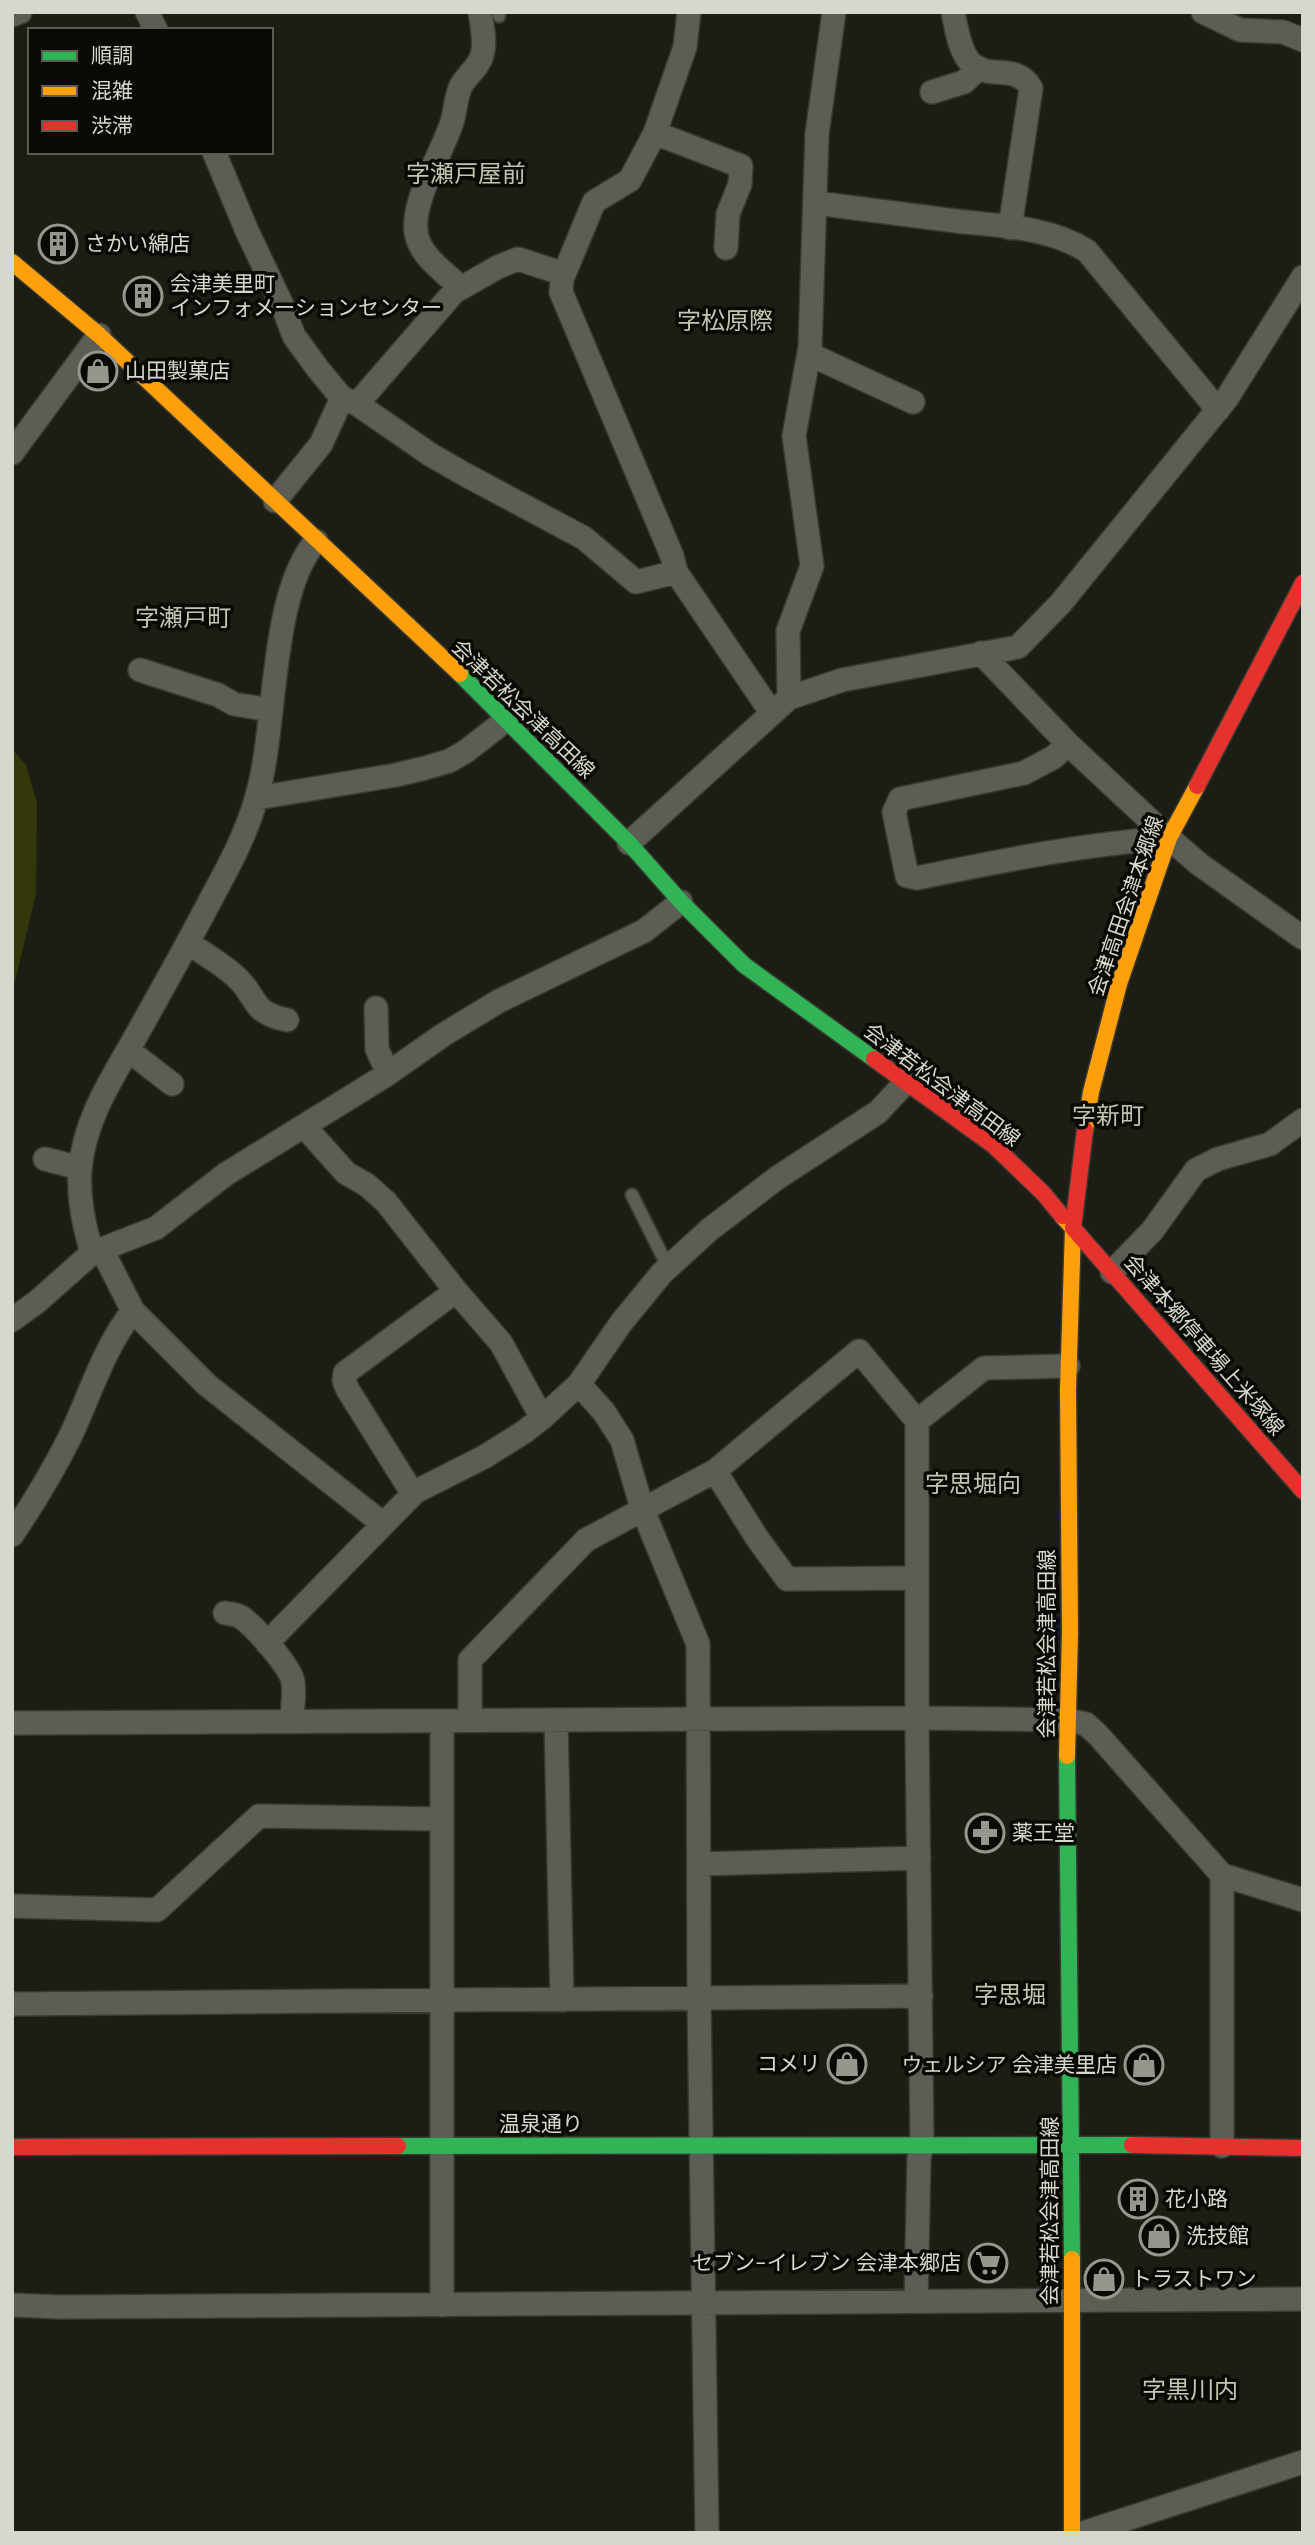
<svg xmlns="http://www.w3.org/2000/svg" width="1315" height="2545" font-family="'DM Sans','Noto Sans JP',sans-serif">
<style>
.green{fill:#34370a}
.lines{fill:none;stroke-linecap:round;stroke-linejoin:round}
.lane-casing{stroke:#383932;stroke-width:16}
.street-casing{stroke:#383932;stroke-width:26}
.fast-casing{stroke:#383932;stroke-width:19}
.slow-casing{stroke:#383932;stroke-width:19}
.jam-casing{stroke:#383932;stroke-width:19}
.lane{stroke:#5c5e56;stroke-width:12}
.street{stroke:#5c5e56;stroke-width:23}
.fast{stroke:#30b455;stroke-width:16}
.slow{stroke:#ff9f0a;stroke-width:16}
.jam{stroke:#e5322d;stroke-width:16}
.labels{text-anchor:middle;stroke-width:7;stroke-linejoin:round;paint-order:stroke}
.poi-label{font-size:21px;fill:#d7d8cd;stroke:#090a04;text-anchor:start}
.street-label{font-size:21px;fill:#d7d8cd;stroke:#090a04}
.quarter-label{font-size:24px;fill:#c2c5af;stroke:#090a04}
</style>
<rect width="100%" height="100%" fill="#1c1d14"/>
<path class="green" d="M 12,749 L 26,765 L 37,803 L 36,894 L 12,994 Z"/>
<g class="lines">
<defs>
<path id="lane" d="M 499,12 L 499,16
M 632,1195 L 668,1267"/>
<path id="street" d="M 147,12 L 156,30
M 953,12 C 956,27 960,54 972,64 C 990,80 1017,63 1031,88 L 1010,228
M 1203,12 L 1240,30 L 1283,32 L 1303,40
M 12,15 L 20,12
M 932,92 L 964,82 L 979,68
M 655,133 L 741,166 L 740,184 L 728,214 L 726,248
M 214,152 L 247,231 L 283,307 L 294,336 L 318,369 L 342,398 L 321,444 L 275,501
M 816,203 C 863,209 910,215 956,221 C 1001,226 1049,227 1087,251 L 1218,410
M 461,288 C 447,274 425,260 418,240 C 406,208 443,152 452,122 C 456,110 455,98 461,86 C 467,75 479,67 482,55 C 486,42 482,26 480,12
M 809,354 L 913,402
M 342,398 L 357,404 L 431,455 L 466,475 L 584,538 L 636,582 L 676,572 L 771,712
M 357,404 L 454,292 L 498,267 L 518,259 L 564,274
M 12,453 L 99,335
M 676,572 L 672,556 L 561,292 L 562,279 L 594,202 L 630,180 L 655,133 L 685,47 L 689,12
M 981,653 L 1068,744 L 1169,838 L 1199,864 L 1303,938
M 140,670 L 218,695 L 234,704 L 271,710
M 789,698 L 788,631 L 812,566 L 794,436 L 810,347 L 817,134 L 834,12
M 1068,744 L 1054,757 L 1024,773 L 900,799 L 894,812 L 907,876 L 917,878 C 1000,861 1084,844 1169,838
M 257,798 L 396,775 L 425,768 L 449,761 L 465,752 L 506,720
M 629,843 L 789,698 L 842,680 L 1018,647 L 1061,603 L 1227,398 L 1303,277
M 188,943 C 203,953 220,963 234,975 C 259,996 248,1012 287,1020
M 376,1008 L 377,1049 L 388,1073
M 128,1050 L 172,1084
M 304,1126 L 346,1173 L 367,1185 L 386,1202 L 456,1291 L 501,1343 L 542,1418 L 579,1384 L 604,1412 L 622,1440 L 642,1508 L 698,1644 L 699,1999 L 707,2533
M 45,1159 L 80,1168
M 102,1250 L 133,1311 L 207,1385 L 382,1523
M 92,1253 C 84,1225 78,1199 80,1170 C 84,1122 109,1083 132,1043 C 159,995 186,947 211,899 C 230,864 248,831 258,792 C 277,724 270,594 316,541
M 1112,1272 L 1152,1231 L 1196,1170 L 1218,1159 L 1270,1144 L 1303,1120
M 12,1320 L 38,1301 L 92,1253 L 156,1228 L 226,1174 L 383,1077 L 443,1035 L 499,1001 L 644,931 L 681,902
M 579,1384 L 621,1323 L 662,1273 L 709,1230 L 777,1178 L 878,1112 L 906,1082
M 917,1421 L 984,1368 L 1068,1366
M 715,1471 L 757,1538 L 787,1579 L 917,1578
M 413,1494 L 348,1390 L 344,1381 L 345,1373 L 456,1291
M 12,1535 C 33,1504 53,1471 70,1437 C 90,1395 104,1347 133,1311
M 225,1613 C 231,1614 236,1614 241,1617 C 254,1626 291,1667 293,1682 C 295,1695 292,1709 292,1722
M 267,1643 L 415,1492 L 484,1457 L 524,1432 L 542,1418
M 470,1720 L 470,1660 L 586,1540 L 715,1471 L 859,1351 L 917,1421 L 917,1727 L 922,2144 L 919,2158 L 916,2301
M 556,1720 L 562,2000
M 12,1723 L 917,1718 L 1067,1720 L 1086,1724 L 1098,1735 L 1222,1875 L 1303,1900
M 699,1864 L 919,1858
M 1222,1875 L 1222,2146
M 12,1906 L 157,1910 L 259,1816 L 441,1819
M 12,2004 L 921,1996
M 12,2305 L 60,2307 L 1303,2299
M 442,2305 L 442,1721
M 1083,2533 L 1303,2462"/>
<path id="fast" d="M 460,674 L 629,843 L 681,902 L 744,965 L 874,1059
M 1067,1756 L 1072,2259
M 398,2146 L 1132,2145"/>
<path id="slow" d="M 12,262 L 99,335 L 460,674
M 1085,1130 L 1091,1092 L 1119,984 L 1169,838 L 1197,786
M 1062,1216 L 1073,1228 L 1068,1390 L 1070,1632 L 1067,1756
M 1072,2259 L 1072,2533"/>
<path id="jam" d="M 1197,786 L 1303,583
M 874,1059 L 993,1145 L 1043,1193 L 1062,1216
M 1085,1130 L 1073,1228 L 1303,1491
M 1132,2145 L 1303,2148
M 12,2147 L 398,2146"/>
</defs>
<use href="#lane" class="lane-casing"/>
<use href="#street" class="street-casing"/>
<use href="#fast" class="fast-casing"/>
<use href="#slow" class="slow-casing"/>
<use href="#jam" class="jam-casing"/>
<use href="#lane" class="lane"/>
<use href="#street" class="street"/>
<use href="#fast" class="fast"/>
<use href="#slow" class="slow"/>
<use href="#jam" class="jam"/>
</g>
<defs>
<symbol id="building-ring" viewBox="-11 -11 22 22"><circle r="9.5" fill="#090a04" stroke="#96978c" stroke-width="1.5"/><path d="M-4-6H4V6H1V3H-1V6H-4ZM-2.5-4.3h1.7v1.8h-1.7ZM.8-4.3h1.7v1.8H.8ZM-2.5-1h1.7V.8h-1.7ZM.8-1h1.7V.8H.8Z" fill="#96978c"/></symbol>
<symbol id="shop-ring" viewBox="-11 -11 22 22"><circle r="9.5" fill="#090a04" stroke="#96978c" stroke-width="1.5"/><path d="M-5-2.5h2.3a2.7 3.5 0 0 1 5.4 0H5L5.5 6h-11ZM-1.5-2.5h3a1.5 2.3 0 0 0-3 0Z" fill="#96978c"/></symbol>
<symbol id="pharmacy-ring" viewBox="-11 -11 22 22"><circle r="9.5" fill="#090a04" stroke="#96978c" stroke-width="1.5"/><path d="M-2-6h4v4h4v4h-4v4h-4v-4h-4v-4h4Z" fill="#96978c"/></symbol>
<symbol id="supermarket-ring" viewBox="-11 -11 22 22"><circle r="9.5" fill="#090a04" stroke="#96978c" stroke-width="1.5"/><path d="M-6-5.5h2.5l.6 2H6L4.5 2H-2.5L-4.4-4H-6ZM-1.5 3.2a1.3 1.3 0 1 0 .1 0ZM3 3.2a1.3 1.3 0 1 0 .1 0Z" fill="#96978c"/></symbol>
</defs>
<g fill-rule="evenodd">
<use href="#building-ring" x="36" y="222" width="44" height="44"/>
<use href="#building-ring" x="121" y="274" width="44" height="44"/>
<use href="#shop-ring" x="76" y="349" width="44" height="44"/>
<use href="#pharmacy-ring" x="963" y="1811" width="44" height="44"/>
<use href="#shop-ring" x="825" y="2042" width="44" height="44"/>
<use href="#shop-ring" x="1122" y="2043" width="44" height="44"/>
<use href="#building-ring" x="1116" y="2177" width="44" height="44"/>
<use href="#shop-ring" x="1137" y="2214" width="44" height="44"/>
<use href="#supermarket-ring" x="966" y="2241" width="44" height="44"/>
<use href="#shop-ring" x="1082" y="2257" width="44" height="44"/>
</g>
<g class="labels">
<g class="poi-label">
<text x="85" y="251">さかい綿店</text>
<text x="170" y="291">会津美里町<tspan x="170" dy="24">インフォメーションセンター</tspan></text>
<text x="125" y="378">山田製菓店</text>
<text x="1012" y="1840">薬王堂</text>
<text x="820" y="2071" text-anchor="end">コメリ</text>
<text x="1117" y="2072" text-anchor="end">ウェルシア 会津美里店</text>
<text x="1165" y="2206">花小路</text>
<text x="1186" y="2243">洗技館</text>
<text x="961" y="2270" text-anchor="end">セブン-イレブン 会津本郷店</text>
<text x="1131" y="2286">トラストワン</text>
</g>
<g class="street-label">
<text transform="translate(523 709) rotate(44)" y="7">会津若松会津高田線</text>
<text transform="translate(1126 906) rotate(-71)" y="7">会津高田会津本郷線</text>
<text transform="translate(942 1085) rotate(37)" y="7">会津若松会津高田線</text>
<text transform="translate(1204 1345) rotate(49)" y="7">会津本郷停車場上米塚線</text>
<text transform="translate(1047 1644) rotate(-90)" y="7">会津若松会津高田線</text>
<text x="541" y="2131">温泉通り</text>
<text transform="translate(1050 2211) rotate(-90)" y="7">会津若松会津高田線</text>
</g>
<g class="quarter-label">
<text x="466" y="182">字瀬戸屋前</text>
<text x="725" y="329">字松原際</text>
<text x="183" y="626">字瀬戸町</text>
<text x="1108" y="1124">字新町</text>
<text x="973" y="1492">字思堀向</text>
<text x="1010" y="2003">字思堀</text>
<text x="1190" y="2398">字黒川内</text>
</g>
</g>
<rect width="1315" height="2545" fill="none" stroke="#d7d8cd" stroke-width="28"/>
<rect x="28" y="28" width="245" height="126" fill="#090a04" stroke="#5b5c54" stroke-width="2"/>
<rect x="42" y="51" width="35" height="10" fill="#30b455" stroke="#5b5c54" stroke-width="2"/>
<text x="91" y="63" font-size="21" fill="#d7d8cd">順調</text>
<rect x="42" y="86" width="35" height="10" fill="#ff9f0a" stroke="#5b5c54" stroke-width="2"/>
<text x="91" y="98" font-size="21" fill="#d7d8cd">混雑</text>
<rect x="42" y="121" width="35" height="10" fill="#e5322d" stroke="#5b5c54" stroke-width="2"/>
<text x="91" y="133" font-size="21" fill="#d7d8cd">渋滞</text>
</svg>
